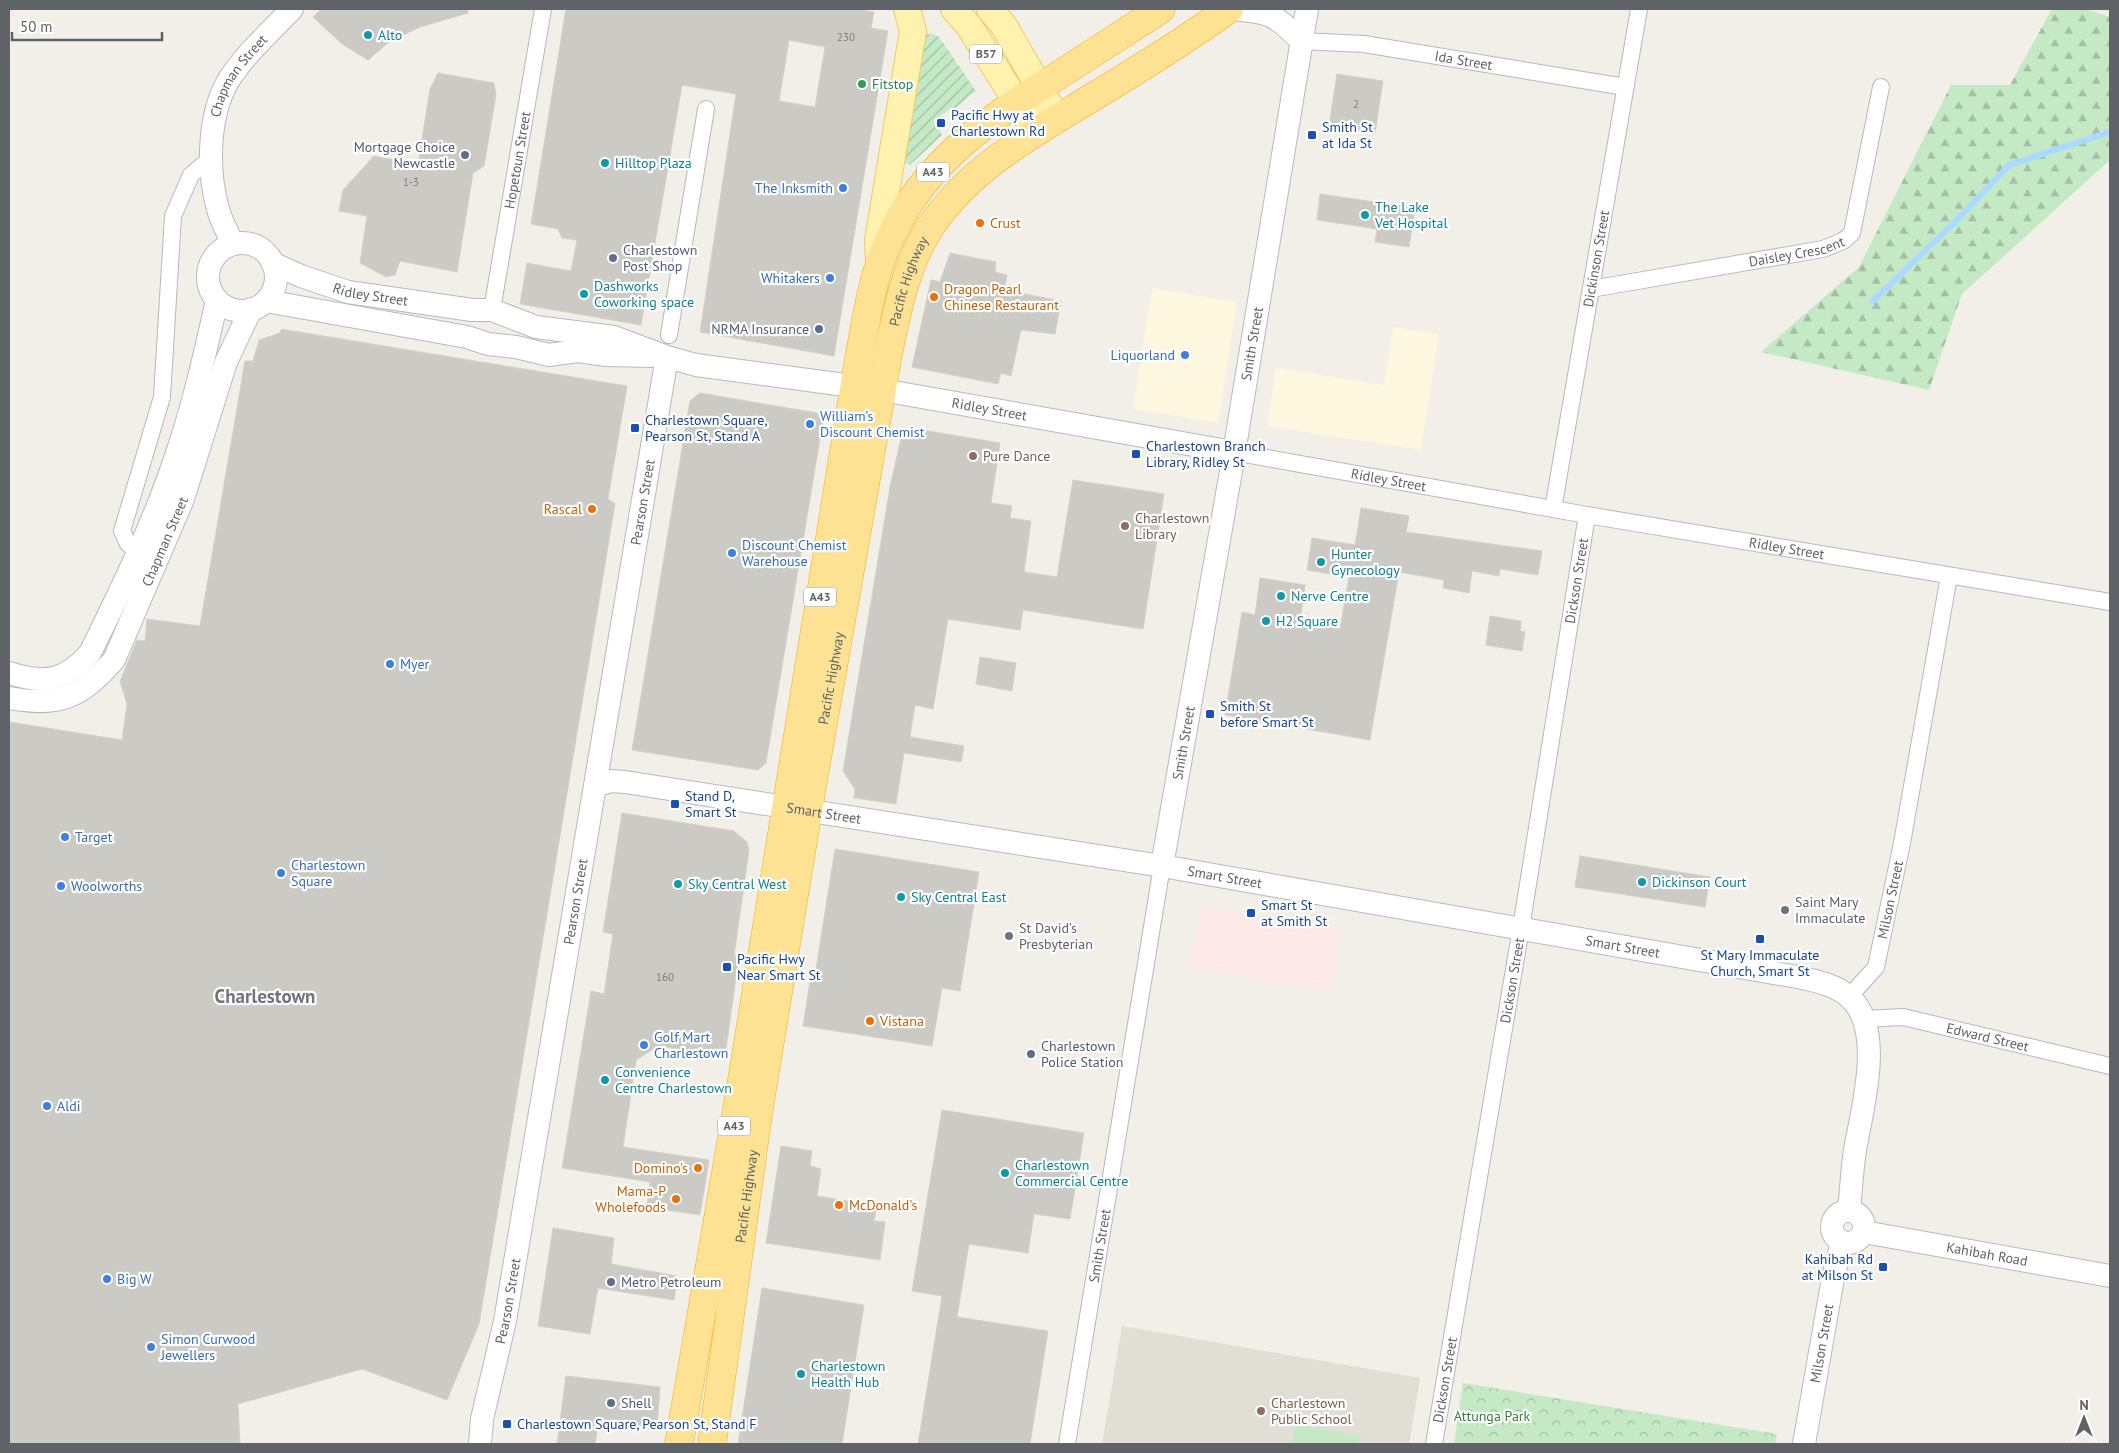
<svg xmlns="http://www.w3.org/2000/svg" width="2119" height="1453" font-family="'PT Sans',sans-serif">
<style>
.commercial{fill:#fef7e0}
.education{fill:#e1ded6}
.medical{fill:#fce8e6}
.grass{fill:#c5e8c5}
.forest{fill:url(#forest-firs)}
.park{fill:url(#park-crowns)}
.garden{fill:url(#garden-furrows)}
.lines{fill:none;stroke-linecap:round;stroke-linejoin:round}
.stream{stroke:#aadaff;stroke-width:6}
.building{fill:#cccac5;stroke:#d6d1c6;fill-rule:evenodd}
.street-casing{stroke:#b5b8bc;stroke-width:18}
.secondary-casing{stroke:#b6babf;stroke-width:24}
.primary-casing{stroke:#f2c960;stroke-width:28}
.highway-casing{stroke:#f9ab00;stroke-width:29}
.street{stroke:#fff;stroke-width:16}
.secondary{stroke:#fff;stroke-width:22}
.primary{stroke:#fff2af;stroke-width:26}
.highway{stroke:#fde293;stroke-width:28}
.culture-dot{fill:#0f9aa8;stroke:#fff;stroke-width:2}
.leisure-dot{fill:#2e9e5b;stroke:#fff;stroke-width:2}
.transit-dot{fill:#1a4fb4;stroke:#fff;stroke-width:2}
.service-dot{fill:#5c6f8a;stroke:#fff;stroke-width:2}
.shop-dot{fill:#3f7fe0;stroke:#fff;stroke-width:2}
.food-dot{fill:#e8710a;stroke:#fff;stroke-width:2}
.education-dot{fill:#8d6e63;stroke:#fff;stroke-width:2}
.worship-dot{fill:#6b7280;stroke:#fff;stroke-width:2}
.labels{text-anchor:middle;stroke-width:4.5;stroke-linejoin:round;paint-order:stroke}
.number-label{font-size:11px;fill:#7a7d7f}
.shield{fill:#fff;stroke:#8f9295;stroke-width:1}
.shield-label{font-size:12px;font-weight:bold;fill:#5f6368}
.culture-label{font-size:14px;fill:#0d838f;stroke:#fff;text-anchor:start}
.street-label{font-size:14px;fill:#5f6368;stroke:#fff}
.leisure-label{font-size:14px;fill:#27864d;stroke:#fff;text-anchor:start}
.transit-label{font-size:14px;fill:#164399;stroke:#fff;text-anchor:start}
.service-label{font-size:14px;fill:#4e5e75;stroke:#fff;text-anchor:start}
.shop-label{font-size:14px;fill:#366cbe;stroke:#fff;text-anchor:start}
.food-label{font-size:14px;fill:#c56008;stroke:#fff;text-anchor:start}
.education-label{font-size:14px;fill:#785e54;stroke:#fff;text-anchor:start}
.worship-label{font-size:14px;fill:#5b616d;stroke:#fff;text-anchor:start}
.park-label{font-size:14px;fill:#348238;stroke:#fff}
.district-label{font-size:19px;font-weight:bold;fill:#70757a;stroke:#fff}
</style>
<defs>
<pattern id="forest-firs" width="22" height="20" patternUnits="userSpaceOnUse" patternTransform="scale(1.25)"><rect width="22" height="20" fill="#c5e8c5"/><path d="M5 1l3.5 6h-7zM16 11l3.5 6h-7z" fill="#a3c0a4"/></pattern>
<pattern id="park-crowns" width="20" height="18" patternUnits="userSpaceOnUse" patternTransform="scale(1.25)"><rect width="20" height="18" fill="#c5e8c5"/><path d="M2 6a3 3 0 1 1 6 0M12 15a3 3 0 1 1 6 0" fill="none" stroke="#a3c0a4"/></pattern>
<pattern id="garden-furrows" width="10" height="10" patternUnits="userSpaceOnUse" patternTransform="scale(1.25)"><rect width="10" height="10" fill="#c5e8c5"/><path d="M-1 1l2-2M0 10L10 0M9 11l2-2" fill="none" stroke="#a3c0a4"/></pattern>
</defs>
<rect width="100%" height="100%" fill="#f1efe8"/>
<path class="commercial" d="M 1152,288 L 1237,302 L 1218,423 L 1133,409 Z
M 1393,327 L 1439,334 L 1421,450 L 1267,426 L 1276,368 L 1384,385 Z"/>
<path class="education" d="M 1122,1326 L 1420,1378 L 1409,1444 L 1102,1444 Z"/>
<path class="medical" d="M 1200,907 L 1340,930 L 1330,991 L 1190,968 Z"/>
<path class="grass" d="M 1295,1425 L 1359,1436 L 1358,1444 L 1292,1444 Z"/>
<path class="forest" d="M 2052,9 L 2086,9 L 2110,17 L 2110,160 L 1962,294 L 1929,390 L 1761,352 L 1859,267 L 1951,85 L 2010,85 Z"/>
<path class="park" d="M 1463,1383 L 1777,1434 L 1775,1444 L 1454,1444 Z"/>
<path class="garden" d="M 922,34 L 933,34 L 939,37 L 976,91 L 953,110 L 951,108 L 933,121 L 942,135 L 910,165 L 899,161 Z"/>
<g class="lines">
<path class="stream" d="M 1872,302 L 1958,219 L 2009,165 L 2110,132"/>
</g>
<path class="building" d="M 321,9 L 467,9 L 468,13 L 420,27 L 389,42 L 368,60 L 342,44 L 313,17 Z
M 566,9 L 855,9 L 874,12 L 871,28 L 888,31 L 834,356 L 700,332 L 736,94 L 682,85 L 641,325 L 520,304 L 527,263 L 571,271 L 577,240 L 562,238 L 558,229 L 531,224 ZM 789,40 L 825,47 L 815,107 L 779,101 Z
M 438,73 L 494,83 L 496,95 L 484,166 L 473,173 L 457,272 L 400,261 L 395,275 L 386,277 L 360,263 L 367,216 L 339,211 L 343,190 L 374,156 L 418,164 L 430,89 Z
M 1337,74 L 1383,81 L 1375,133 L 1329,126 Z
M 1320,194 L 1415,208 L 1409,247 L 1375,242 L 1377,229 L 1317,220 Z
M 950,253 L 996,262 L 995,272 L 1007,275 L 1004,290 L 1061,301 L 1055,334 L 1021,330 L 1011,376 L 1001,373 L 998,384 L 912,367 L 931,280 L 940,282 Z
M 281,329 L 627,386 L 608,499 L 615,504 L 479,1324 L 447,1400 L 362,1369 L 238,1404 L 240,1444 L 9,1444 L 9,722 L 122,740 L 127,704 L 120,681 L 137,640 L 145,641 L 147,619 L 200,626 L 245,361 L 253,361 L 259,340 L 280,333 Z
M 700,393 L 817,413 L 823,421 L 766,763 L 758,770 L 632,750 L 690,401 Z
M 911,428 L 1000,443 L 991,503 L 1012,506 L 1010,518 L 1031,521 L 1024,572 L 1057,577 L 1073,480 L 1164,494 L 1143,629 L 1023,610 L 1020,630 L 948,619 L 933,709 L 915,705 L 910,737 L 964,746 L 961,762 L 904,753 L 896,804 L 854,798 L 855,789 L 843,771 L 890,487 L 902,434 Z
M 1361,508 L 1409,516 L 1406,532 L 1542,551 L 1538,575 L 1500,569 L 1499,576 L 1472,571 L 1469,593 L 1443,588 L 1444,580 L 1399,572 L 1370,740 L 1225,715 L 1242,612 L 1255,615 L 1260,578 L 1305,585 L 1300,622 L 1340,629 L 1349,577 L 1307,570 L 1312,538 L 1355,545 Z
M 1490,616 L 1521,621 L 1520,631 L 1525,632 L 1522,651 L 1486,645 Z
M 980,657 L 1016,663 L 1012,691 L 976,684 Z
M 622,813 L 734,831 L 747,842 L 749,850 L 734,956 L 739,956 L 725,1056 L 658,1046 L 636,1060 L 623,1147 L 709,1160 L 700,1215 L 647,1207 L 650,1182 L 562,1168 L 591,991 L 604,994 L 613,934 L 603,932 Z
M 835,849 L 979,872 L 960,991 L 942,988 L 932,1046 L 803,1026 L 812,968 L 816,969 Z
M 1580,856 L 1710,877 L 1705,907 L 1575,887 Z
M 942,1110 L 1084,1133 L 1070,1219 L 1034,1214 L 1028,1253 L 969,1244 L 957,1317 L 1048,1331 L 1030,1444 L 918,1444 L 942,1296 L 912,1291 Z
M 781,1146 L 812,1151 L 810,1166 L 821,1169 L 817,1196 L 877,1206 L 874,1221 L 885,1222 L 880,1260 L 766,1243 Z
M 553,1228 L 614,1238 L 611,1264 L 677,1276 L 674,1300 L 598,1288 L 590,1334 L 538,1326 Z
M 762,1288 L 864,1305 L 842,1444 L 738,1444 Z
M 566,1376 L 660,1387 L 657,1427 L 599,1419 L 595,1444 L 557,1444 Z"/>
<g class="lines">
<defs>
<g id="street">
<path id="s1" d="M 1301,41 L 1364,44 L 1625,87"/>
<path id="s2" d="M 1591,289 L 1823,249 L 1843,241 L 1852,233 L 1881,87"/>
<path id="s3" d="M 492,310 L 543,9"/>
<path d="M 669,335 L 706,109"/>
<path id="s4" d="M 1233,452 L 1587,515 L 2110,602"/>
<path id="s5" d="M 1553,509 L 1639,9"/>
<path d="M 140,550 L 128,544 L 122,531 L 162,397 L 173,216 L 191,175 L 212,157"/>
<path id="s6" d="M 1849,997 L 1876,967 L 1902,843 L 1949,576"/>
<path id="s7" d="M 1864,1019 L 1903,1017 L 2110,1066"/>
<path id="s8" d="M 1067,1444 L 1162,866"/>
<path id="s9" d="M 1434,1444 L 1521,928 L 1587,515"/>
</g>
<g id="secondary">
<path d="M 1230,9 C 1269,12 1274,13 1301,41"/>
<circle cx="242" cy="277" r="34"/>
<path id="s10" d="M 233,244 C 228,233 221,221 218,209 C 207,170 208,116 228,81 C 245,54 270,32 292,9"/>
<path id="s11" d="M 272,263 L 301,276 L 348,292 L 472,310 L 492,310 L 536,327 L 614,337 L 667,357 L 696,365 L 882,390 L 1233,452"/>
<path d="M 266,301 L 467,337 L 488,344 L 516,347 L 549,355 L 578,351 L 607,355 L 651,356"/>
<path d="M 9,673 C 44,684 65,682 90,653 C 123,586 156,519 179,447 C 195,399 206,349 217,300"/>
<path id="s12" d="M 9,698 C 60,707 80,698 114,660 L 183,499 L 226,362 L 251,309"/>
<path id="s13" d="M 595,786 L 611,781 L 625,782 L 1162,866 L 1803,978 C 1819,982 1835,985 1848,996 C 1886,1027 1862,1109 1855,1150 C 1852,1170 1851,1191 1849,1211"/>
<path id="s14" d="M 1162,866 L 1230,477 L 1307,9"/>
<circle cx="1848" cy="1227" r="16"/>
<path id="s15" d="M 1864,1232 L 2110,1276"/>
<path id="s16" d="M 480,1444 L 482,1419 L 505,1321 L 667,357"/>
<path id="s17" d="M 1804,1444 L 1833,1278 L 1842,1242"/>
</g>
<path id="primary" d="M 954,9 L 969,26 L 1035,131
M 990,9 L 1004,26 L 1057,118
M 879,260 L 878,240 L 913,31 L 907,9"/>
<g id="highway">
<path d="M 679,1444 L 742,1080 L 859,359 C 865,328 869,296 879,266 C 909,173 980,124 1059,75 C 1093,53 1127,31 1161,9"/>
<path id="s18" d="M 712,1444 L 758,1114 L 812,786 L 888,354 C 897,310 906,264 931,226 C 969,170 1027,137 1083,103 C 1133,73 1182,43 1229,9"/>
</g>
</defs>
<use href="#street" class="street-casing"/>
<use href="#secondary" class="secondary-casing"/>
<use href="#primary" class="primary-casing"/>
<use href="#highway" class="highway-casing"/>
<use href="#street" class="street"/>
<use href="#secondary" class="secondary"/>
<use href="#primary" class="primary"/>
<use href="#highway" class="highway"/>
</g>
<g class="culture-dot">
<circle cx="368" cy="35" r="5"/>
<circle cx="605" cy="163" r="5"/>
<circle cx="1365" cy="215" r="5"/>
<circle cx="584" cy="294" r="5"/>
<circle cx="1321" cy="562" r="5"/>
<circle cx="1281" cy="596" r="5"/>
<circle cx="1266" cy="621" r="5"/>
<circle cx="1642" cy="882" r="5"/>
<circle cx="678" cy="884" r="5"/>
<circle cx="901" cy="897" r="5"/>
<circle cx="605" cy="1080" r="5"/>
<circle cx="1005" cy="1173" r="5"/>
<circle cx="801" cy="1374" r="5"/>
</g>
<circle class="leisure-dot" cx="862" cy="84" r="5"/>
<g class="transit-dot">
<rect x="936" y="118" width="10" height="10" rx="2.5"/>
<rect x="1307" y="130" width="10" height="10" rx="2.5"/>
<rect x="630" y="423" width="10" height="10" rx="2.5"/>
<rect x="1131" y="449" width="10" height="10" rx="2.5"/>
<rect x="1205" y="709" width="10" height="10" rx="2.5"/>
<rect x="670" y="799" width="10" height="10" rx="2.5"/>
<rect x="1246" y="908" width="10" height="10" rx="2.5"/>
<rect x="1755" y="934" width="10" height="10" rx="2.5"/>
<rect x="722" y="962" width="10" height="10" rx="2.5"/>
<rect x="1878" y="1262" width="10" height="10" rx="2.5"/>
<rect x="502" y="1419" width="10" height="10" rx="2.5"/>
</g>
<g class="service-dot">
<circle cx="465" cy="155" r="5"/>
<circle cx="613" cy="258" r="5"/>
<circle cx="819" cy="329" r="5"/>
<circle cx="1031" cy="1054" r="5"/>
<circle cx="611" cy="1282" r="5"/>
<circle cx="611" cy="1403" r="5"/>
</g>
<g class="shop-dot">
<circle cx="843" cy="188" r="5"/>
<circle cx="830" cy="278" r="5"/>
<circle cx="1185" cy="355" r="5"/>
<circle cx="810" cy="424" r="5"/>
<circle cx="732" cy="553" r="5"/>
<circle cx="390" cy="664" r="5"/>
<circle cx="65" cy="837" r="5"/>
<circle cx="281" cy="873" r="5"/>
<circle cx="61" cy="886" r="5"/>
<circle cx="644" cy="1045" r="5"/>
<circle cx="47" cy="1106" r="5"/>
<circle cx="107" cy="1279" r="5"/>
<circle cx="151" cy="1347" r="5"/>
</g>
<g class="food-dot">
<circle cx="980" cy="223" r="5"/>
<circle cx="934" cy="297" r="5"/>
<circle cx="592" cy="509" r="5"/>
<circle cx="870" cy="1021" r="5"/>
<circle cx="698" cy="1168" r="5"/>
<circle cx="676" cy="1199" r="5"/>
<circle cx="839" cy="1205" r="5"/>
</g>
<g class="education-dot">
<circle cx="973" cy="456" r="5"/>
<circle cx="1125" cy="526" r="5"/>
<circle cx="1261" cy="1411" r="5"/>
</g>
<g class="worship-dot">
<circle cx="1785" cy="910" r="5"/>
<circle cx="1009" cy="936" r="5"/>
</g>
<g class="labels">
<g class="number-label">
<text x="846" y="41">230</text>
<text x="1356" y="108">2</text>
<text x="411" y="186">1-3</text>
<text x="665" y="981">160</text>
</g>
<g class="shield">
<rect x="970" y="44.5" width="32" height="19" rx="4"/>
<rect x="917" y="162.5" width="32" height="19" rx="4"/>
<rect x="804" y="587.5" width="32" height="19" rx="4"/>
<rect x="718" y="1116.5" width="32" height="19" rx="4"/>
</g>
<g class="shield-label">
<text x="986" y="58">B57</text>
<text x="933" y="176">A43</text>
<text x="820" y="601">A43</text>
<text x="734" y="1130">A43</text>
</g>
<g class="culture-label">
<text x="378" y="40">Alto</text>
<text x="615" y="168">Hilltop Plaza</text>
<text x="1375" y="212">The Lake<tspan x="1375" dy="16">Vet Hospital</tspan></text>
<text x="594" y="291">Dashworks<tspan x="594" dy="16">Coworking space</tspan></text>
<text x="1331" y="559">Hunter<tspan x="1331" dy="16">Gynecology</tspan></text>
<text x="1291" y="601">Nerve Centre</text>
<text x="1276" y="626">H2 Square</text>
<text x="1652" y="887">Dickinson Court</text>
<text x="688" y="889">Sky Central West</text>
<text x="911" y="902">Sky Central East</text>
<text x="615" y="1077">Convenience<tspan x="615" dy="16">Centre Charlestown</tspan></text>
<text x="1015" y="1170">Charlestown<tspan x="1015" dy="16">Commercial Centre</tspan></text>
<text x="811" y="1371">Charlestown<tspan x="811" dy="16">Health Hub</tspan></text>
</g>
<g class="street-label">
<text dy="5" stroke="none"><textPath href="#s1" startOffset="164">Ida Street</textPath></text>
<text dy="5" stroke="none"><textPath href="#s10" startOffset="179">Chapman Street</textPath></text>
<text dy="5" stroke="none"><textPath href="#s3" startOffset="152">Hopetoun Street</textPath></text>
<text dy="5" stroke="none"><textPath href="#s2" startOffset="209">Daisley Crescent</textPath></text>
<text dy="5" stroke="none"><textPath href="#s5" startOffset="254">Dickinson Street</textPath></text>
<text dy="5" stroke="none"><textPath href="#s18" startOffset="1180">Pacific Highway</textPath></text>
<text dy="5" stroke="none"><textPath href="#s11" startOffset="104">Ridley Street</textPath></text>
<text dy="5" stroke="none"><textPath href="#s14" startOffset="530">Smith Street</textPath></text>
<text dy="5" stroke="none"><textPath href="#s11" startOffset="736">Ridley Street</textPath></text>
<text dy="5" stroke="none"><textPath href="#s4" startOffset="158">Ridley Street</textPath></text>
<text dy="5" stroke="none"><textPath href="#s16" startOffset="956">Pearson Street</textPath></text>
<text dy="5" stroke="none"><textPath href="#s12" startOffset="248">Chapman Street</textPath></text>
<text dy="5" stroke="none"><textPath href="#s4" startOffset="562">Ridley Street</textPath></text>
<text dy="5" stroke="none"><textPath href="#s9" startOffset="875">Dickson Street</textPath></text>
<text dy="5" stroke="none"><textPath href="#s18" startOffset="775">Pacific Highway</textPath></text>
<text dy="5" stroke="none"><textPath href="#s14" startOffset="125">Smith Street</textPath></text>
<text dy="5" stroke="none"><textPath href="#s13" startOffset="232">Smart Street</textPath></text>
<text dy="5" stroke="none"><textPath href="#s13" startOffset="638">Smart Street</textPath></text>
<text dy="5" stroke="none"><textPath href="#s6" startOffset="109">Milson Street</textPath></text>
<text dy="5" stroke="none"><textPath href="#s16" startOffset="551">Pearson Street</textPath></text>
<text dy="5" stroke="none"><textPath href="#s13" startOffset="1042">Smart Street</textPath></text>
<text dy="5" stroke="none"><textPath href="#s9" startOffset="470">Dickson Street</textPath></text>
<text dy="5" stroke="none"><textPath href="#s7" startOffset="126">Edward Street</textPath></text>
<text dy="5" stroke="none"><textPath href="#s18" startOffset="250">Pacific Highway</textPath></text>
<text dy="5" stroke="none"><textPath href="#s8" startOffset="201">Smith Street</textPath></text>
<text dy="5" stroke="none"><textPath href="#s15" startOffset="125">Kahibah Road</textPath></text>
<text dy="5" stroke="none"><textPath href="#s16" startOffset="146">Pearson Street</textPath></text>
<text dy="5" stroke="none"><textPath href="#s17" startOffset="102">Milson Street</textPath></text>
<text dy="5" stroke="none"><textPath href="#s9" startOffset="65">Dickson Street</textPath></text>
</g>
<g class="leisure-label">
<text x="872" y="89">Fitstop</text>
</g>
<g class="transit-label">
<text x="951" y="120">Pacific Hwy at<tspan x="951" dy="16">Charlestown Rd</tspan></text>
<text x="1322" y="132">Smith St<tspan x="1322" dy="16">at Ida St</tspan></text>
<text x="645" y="425">Charlestown Square,<tspan x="645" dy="16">Pearson St, Stand A</tspan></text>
<text x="1146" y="451">Charlestown Branch<tspan x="1146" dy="16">Library, Ridley St</tspan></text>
<text x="1220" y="711">Smith St<tspan x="1220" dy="16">before Smart St</tspan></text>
<text x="685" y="801">Stand D,<tspan x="685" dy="16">Smart St</tspan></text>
<text x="1261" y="910">Smart St<tspan x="1261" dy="16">at Smith St</tspan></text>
<text x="1760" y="960" text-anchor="middle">St Mary Immaculate<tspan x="1760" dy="16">Church, Smart St</tspan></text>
<text x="737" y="964">Pacific Hwy<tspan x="737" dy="16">Near Smart St</tspan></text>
<text x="1873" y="1264" text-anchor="end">Kahibah Rd<tspan x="1873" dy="16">at Milson St</tspan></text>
<text x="517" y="1429">Charlestown Square, Pearson St, Stand F</text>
</g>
<g class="service-label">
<text x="455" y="152" text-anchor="end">Mortgage Choice<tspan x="455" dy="16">Newcastle</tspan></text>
<text x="623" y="255">Charlestown<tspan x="623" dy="16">Post Shop</tspan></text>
<text x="809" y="334" text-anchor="end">NRMA Insurance</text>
<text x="1041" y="1051">Charlestown<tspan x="1041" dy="16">Police Station</tspan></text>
<text x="621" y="1287">Metro Petroleum</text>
<text x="621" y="1408">Shell</text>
</g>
<g class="shop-label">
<text x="833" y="193" text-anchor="end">The Inksmith</text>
<text x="820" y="283" text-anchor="end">Whitakers</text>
<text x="1175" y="360" text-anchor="end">Liquorland</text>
<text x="820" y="421">William’s<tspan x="820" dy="16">Discount Chemist</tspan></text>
<text x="742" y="550">Discount Chemist<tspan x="742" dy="16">Warehouse</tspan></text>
<text x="400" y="669">Myer</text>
<text x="75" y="842">Target</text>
<text x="291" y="870">Charlestown<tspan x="291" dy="16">Square</tspan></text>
<text x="71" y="891">Woolworths</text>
<text x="654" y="1042">Golf Mart<tspan x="654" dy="16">Charlestown</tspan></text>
<text x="57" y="1111">Aldi</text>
<text x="117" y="1284">Big W</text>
<text x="161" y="1344">Simon Curwood<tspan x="161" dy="16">Jewellers</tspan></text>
</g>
<g class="food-label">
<text x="990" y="228">Crust</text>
<text x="944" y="294">Dragon Pearl<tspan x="944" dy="16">Chinese Restaurant</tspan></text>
<text x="582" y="514" text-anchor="end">Rascal</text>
<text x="880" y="1026">Vistana</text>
<text x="688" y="1173" text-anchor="end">Domino's</text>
<text x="666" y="1196" text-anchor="end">Mama-P<tspan x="666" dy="16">Wholefoods</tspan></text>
<text x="849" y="1210">McDonald's</text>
</g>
<g class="education-label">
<text x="983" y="461">Pure Dance</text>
<text x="1135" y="523">Charlestown<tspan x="1135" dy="16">Library</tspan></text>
<text x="1271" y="1408">Charlestown<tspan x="1271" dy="16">Public School</tspan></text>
</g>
<g class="worship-label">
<text x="1795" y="907">Saint Mary<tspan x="1795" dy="16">Immaculate</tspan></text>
<text x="1019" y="933">St David’s<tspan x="1019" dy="16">Presbyterian</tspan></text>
</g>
<g class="park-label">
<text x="1492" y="1421">Attunga Park</text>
</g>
<g class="district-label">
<text x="265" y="1003">Charlestown</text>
</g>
</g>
<rect width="2119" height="1453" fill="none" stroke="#5f6368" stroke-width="20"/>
<g transform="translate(2084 1418)" stroke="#ffffff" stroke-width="4" paint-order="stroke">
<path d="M0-4L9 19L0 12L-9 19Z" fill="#5f6368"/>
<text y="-8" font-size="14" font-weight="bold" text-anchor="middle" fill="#5f6368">N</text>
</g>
<path d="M12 32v8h150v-8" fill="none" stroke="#5f6368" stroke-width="2.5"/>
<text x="20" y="32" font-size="15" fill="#5f6368" stroke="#ffffff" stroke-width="4" paint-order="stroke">50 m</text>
</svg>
